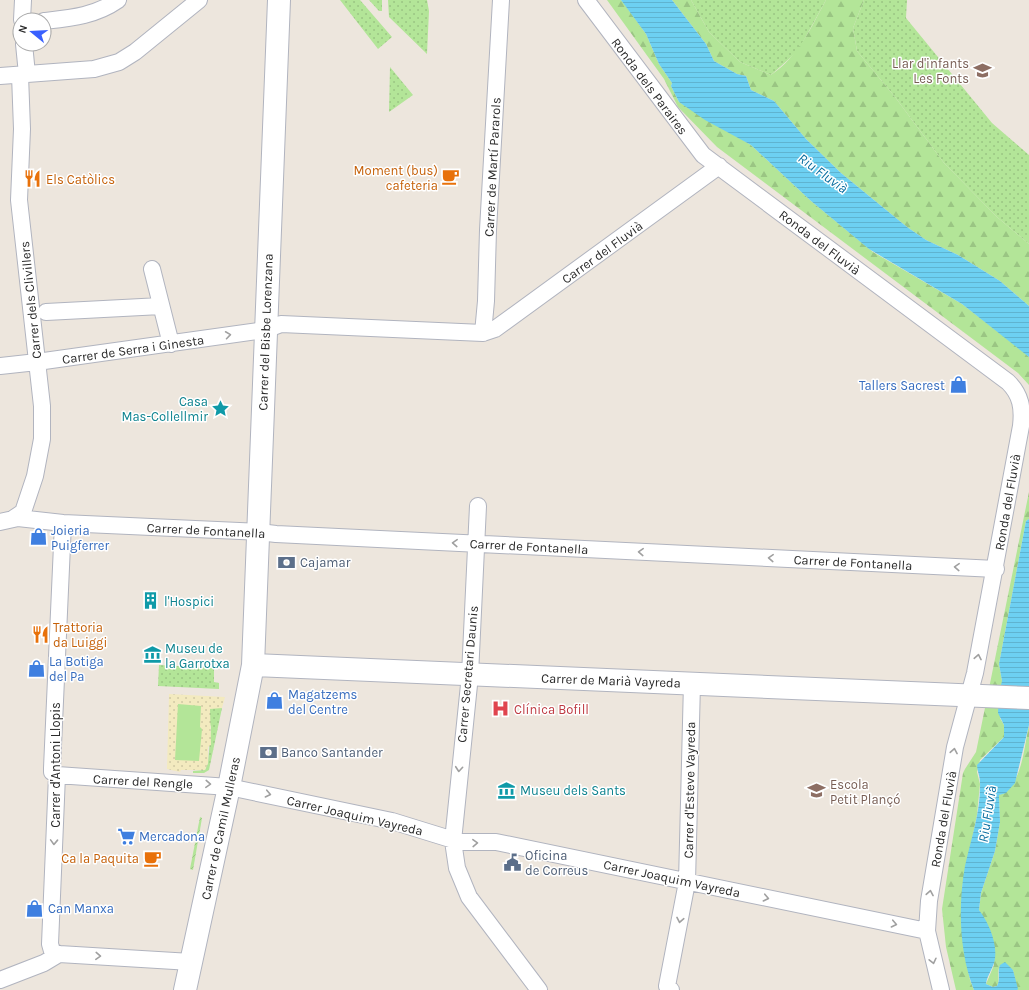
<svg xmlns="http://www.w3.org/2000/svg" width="1029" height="990" font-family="Karla,sans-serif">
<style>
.grass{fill:url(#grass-dots)}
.forest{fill:url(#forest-firs)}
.sand{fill:url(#sand-dots)}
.park{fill:#b3e598}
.garden{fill:url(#garden-furrows)}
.water{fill:url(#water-rules)}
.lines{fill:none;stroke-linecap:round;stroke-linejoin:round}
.street-casing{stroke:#b1b4bf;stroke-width:18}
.secondary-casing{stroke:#b1b4bf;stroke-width:24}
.street{stroke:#fff;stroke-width:16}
.secondary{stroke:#fff;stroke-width:22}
.oneway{stroke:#a0a0a0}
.labels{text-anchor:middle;stroke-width:3;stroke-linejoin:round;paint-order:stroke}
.education-label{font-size:13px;fill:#785e54;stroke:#fff;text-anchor:end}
.street-label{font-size:13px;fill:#2b2b2b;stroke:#fff}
.food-label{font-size:13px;fill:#c56008;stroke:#fff;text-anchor:end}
.shop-label{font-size:13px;fill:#366cbe;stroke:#fff;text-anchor:start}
.culture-label{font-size:13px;fill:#0d838f;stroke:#fff;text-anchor:start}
.service-label{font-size:13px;fill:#4e5e75;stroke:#fff;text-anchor:start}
.health-label{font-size:13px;fill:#be3a42;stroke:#fff;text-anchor:start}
.water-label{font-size:14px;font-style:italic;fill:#0a6ea0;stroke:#fff}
</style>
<defs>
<pattern id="grass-dots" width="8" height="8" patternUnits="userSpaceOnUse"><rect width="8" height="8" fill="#b3e598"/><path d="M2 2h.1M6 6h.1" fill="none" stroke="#9ac583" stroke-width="1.8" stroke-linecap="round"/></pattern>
<pattern id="forest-firs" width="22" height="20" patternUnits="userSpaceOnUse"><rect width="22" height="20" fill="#b3e598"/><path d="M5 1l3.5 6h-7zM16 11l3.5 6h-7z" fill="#9ac583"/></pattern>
<pattern id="sand-dots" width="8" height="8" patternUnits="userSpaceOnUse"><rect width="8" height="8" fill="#f3eabf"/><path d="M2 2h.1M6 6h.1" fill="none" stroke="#d0c9a4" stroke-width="1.8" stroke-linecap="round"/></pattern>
<pattern id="garden-furrows" width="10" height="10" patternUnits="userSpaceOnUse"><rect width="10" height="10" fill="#b3e598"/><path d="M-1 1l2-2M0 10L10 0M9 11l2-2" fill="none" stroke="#9ac583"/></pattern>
<pattern id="water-rules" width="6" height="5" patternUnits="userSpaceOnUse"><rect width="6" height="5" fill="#6dd0f2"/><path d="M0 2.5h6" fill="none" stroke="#5fb3d0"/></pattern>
</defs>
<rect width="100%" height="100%" fill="#ede6dd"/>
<path class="grass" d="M 340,0 L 360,0 L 392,37 L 378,49 Z
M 369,0 L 382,0 L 382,11 L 379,11 Z
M 388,0 L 427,0 L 429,11 L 427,54 L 389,17 Z
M 691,0 L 826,0 L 798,51 L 771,75 L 740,62 L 709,32 Z
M 864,0 L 907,0 L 906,18 L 992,123 L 1029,155 L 1029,244 L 997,217 L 944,163 L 895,97 L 857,51 L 853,28 Z
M 390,67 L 413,95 L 389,112 Z
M 159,665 L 214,668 L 214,682 L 219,683 L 219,689 L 158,686 Z
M 210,708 L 222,708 L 209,770 L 204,773 L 193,773 L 193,771 L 205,770 L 208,763 L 211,727 L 210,724 Z"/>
<path class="forest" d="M 607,0 L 621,0 L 623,2 L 646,34 L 659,64 L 672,83 L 671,86 L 679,102 L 751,145 L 811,201 L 873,252 L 962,304 L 1025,353 L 1029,357 L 1029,385 L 1018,373 L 717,147 L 678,107 L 664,79 Z
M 672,0 L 691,0 L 709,32 L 740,62 L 771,75 C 799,56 810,29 826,0 L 864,0 L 853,28 L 857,51 L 895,97 L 944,163 L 997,217 L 1029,244 L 1029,306 L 1000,281 L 958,255 L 926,240 L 907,227 L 841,173 L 806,139 L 774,101 L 751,90 L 746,76 L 737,74 L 714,61 L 706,44 Z
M 1029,492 L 1029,519 L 1026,521 L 999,664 L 1002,681 L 1000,718 L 1004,725 L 1004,737 L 980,760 L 977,772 L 980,784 L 977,815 L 962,888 L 963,943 L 970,980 L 974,990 L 956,990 L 946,947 L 942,909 L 963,773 L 965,769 L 976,752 Z
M 1029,725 L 1029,990 L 1017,990 L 1013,970 L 1002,964 C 995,969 1001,979 997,986 L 993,987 L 986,984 L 994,965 L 991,933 L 979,910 L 981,893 L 995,851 L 1000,822 L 999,795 C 1022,787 1024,747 1029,725 Z"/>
<path class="sand" d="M 169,694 L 225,697 L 222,708 L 210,709 L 211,745 L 208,747 L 208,763 L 205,770 L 181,770 L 180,772 L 167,769 Z"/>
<path class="park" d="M 178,704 L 201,706 L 200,727 L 202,729 L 199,761 L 175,760 Z"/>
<path class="garden" d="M 200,817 L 202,818 L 193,870 L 190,869 Z"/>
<path class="water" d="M 621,0 L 672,0 L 706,44 L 714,61 L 737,74 L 746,76 L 751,90 L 774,101 L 806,139 L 841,173 L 907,227 L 926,240 L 958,255 L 1000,281 L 1029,306 L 1029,357 L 962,304 L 869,249 L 811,201 L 751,145 L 705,120 L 679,102 L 671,86 L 672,83 L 659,64 L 646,34 Z
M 1029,519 L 1029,725 L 1015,783 L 1006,793 L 999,795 L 1000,822 L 995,851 L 981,893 L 979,910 C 989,923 999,946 994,963 C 992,970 987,976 986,984 L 993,987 L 997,986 C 1001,979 997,972 1000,965 L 1005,962 L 1013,970 L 1018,989 L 1017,990 L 974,990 C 959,953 958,905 965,866 C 971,839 981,811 980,782 C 980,776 977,771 977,765 L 1004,737 L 1004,725 L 998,713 L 999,692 L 1002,681 L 999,664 L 1026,521 Z"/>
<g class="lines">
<defs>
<path id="street" d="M 586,0 L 703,155 L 1008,382 C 1021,395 1023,408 1021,426 L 975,673 L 955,747 L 929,901 L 927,931 L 941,990
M 22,20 L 23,0
M 44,21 C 71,18 95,16 118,0
M 24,44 L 27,74
M 0,76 L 94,69 L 119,62 L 135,52 L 199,0
M 152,269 L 171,344
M 46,312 L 161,306
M 483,333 L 486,301 L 488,230 L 501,0
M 0,366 L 37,362 L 265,330 L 281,324 L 483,333 L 495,329 L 719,166
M 478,506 L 470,675 L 453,841 L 457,868 L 469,897 L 539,990
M 14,518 L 23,512 L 35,476 L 42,439 L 42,406 L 19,200 L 22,129 L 20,75
M 0,522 L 18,518 L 63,523 L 259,532 L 276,534 L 996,569
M 57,775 L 229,787 L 392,821 L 460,842 L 496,842 L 927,931
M 57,775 L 52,772 L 52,768 L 63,523
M 57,775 L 50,944 L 52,951 L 59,954
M 0,980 L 44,963 L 59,954 L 191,962
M 671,990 L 667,986 L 687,882 L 692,683"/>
<path id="secondary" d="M 253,665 L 1029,698
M 185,990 L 229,787 L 253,665 L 279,0"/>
</defs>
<use href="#street" class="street-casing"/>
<use href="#secondary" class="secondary-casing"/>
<use href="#street" class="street"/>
<use href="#secondary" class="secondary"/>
</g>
<defs><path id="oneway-chevron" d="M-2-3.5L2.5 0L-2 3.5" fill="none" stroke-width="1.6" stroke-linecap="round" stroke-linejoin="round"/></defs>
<g class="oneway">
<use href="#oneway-chevron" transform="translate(228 335) rotate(-8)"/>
<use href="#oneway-chevron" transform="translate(455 543) rotate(-177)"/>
<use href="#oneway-chevron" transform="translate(641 552) rotate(-177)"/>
<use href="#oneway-chevron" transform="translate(771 558) rotate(-177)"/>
<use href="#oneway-chevron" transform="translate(957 567) rotate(-177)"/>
<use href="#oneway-chevron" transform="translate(978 657) rotate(-79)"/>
<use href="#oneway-chevron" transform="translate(954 751) rotate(-80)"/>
<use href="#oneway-chevron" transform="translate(459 769) rotate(95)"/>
<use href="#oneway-chevron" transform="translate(208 784) rotate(3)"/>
<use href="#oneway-chevron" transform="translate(268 794) rotate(12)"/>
<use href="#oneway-chevron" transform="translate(54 842) rotate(92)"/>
<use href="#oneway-chevron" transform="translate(475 843) rotate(-2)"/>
<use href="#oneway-chevron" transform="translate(930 893) rotate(-80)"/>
<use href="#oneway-chevron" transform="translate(766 898) rotate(12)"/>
<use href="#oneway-chevron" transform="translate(680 920) rotate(101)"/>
<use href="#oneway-chevron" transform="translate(894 924) rotate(12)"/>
<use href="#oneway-chevron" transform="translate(98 956) rotate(3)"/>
<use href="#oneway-chevron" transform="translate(933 961) rotate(77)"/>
</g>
<defs>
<symbol id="school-bare" viewBox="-9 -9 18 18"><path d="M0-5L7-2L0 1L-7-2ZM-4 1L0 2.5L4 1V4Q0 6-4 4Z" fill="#8d6e63" stroke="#fff" stroke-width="2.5" paint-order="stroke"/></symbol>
<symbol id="cafe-bare" viewBox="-9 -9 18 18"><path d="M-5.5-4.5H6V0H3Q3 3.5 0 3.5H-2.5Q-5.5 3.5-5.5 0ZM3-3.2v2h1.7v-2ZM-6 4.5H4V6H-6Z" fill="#e8710a" stroke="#fff" stroke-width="2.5" paint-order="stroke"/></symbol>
<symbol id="restaurant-bare" viewBox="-9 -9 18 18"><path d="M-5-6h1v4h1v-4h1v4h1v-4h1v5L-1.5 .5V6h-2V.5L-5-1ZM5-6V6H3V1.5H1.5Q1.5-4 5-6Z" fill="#e8710a" stroke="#fff" stroke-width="2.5" paint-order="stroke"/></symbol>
<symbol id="shop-bare" viewBox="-9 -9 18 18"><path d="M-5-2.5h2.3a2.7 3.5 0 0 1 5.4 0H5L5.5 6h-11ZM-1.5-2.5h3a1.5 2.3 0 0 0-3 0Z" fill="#3f7fe0" stroke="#fff" stroke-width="2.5" paint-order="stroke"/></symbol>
<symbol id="sight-bare" viewBox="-9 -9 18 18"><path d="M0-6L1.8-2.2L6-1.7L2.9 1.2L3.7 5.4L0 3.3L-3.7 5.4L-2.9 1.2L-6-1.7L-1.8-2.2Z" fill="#0f9aa8" stroke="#fff" stroke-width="2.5" paint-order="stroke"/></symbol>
<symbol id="bank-bare" viewBox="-9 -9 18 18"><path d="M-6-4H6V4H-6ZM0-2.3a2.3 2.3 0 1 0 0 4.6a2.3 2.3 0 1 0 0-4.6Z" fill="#5c6f8a" stroke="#fff" stroke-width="2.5" paint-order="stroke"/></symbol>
<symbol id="building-bare" viewBox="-9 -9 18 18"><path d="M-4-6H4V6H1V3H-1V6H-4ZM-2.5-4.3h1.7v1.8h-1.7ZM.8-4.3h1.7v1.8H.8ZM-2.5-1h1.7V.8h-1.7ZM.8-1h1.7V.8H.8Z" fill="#0f9aa8" stroke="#fff" stroke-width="2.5" paint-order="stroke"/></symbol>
<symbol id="museum-bare" viewBox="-9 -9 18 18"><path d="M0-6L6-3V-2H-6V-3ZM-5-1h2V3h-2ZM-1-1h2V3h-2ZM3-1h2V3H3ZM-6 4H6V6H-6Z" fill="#0f9aa8" stroke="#fff" stroke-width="2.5" paint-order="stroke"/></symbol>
<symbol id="hospital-bare" viewBox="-9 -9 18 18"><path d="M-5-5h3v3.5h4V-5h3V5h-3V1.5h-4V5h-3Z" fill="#e0444e" stroke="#fff" stroke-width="2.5" paint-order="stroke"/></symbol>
<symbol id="supermarket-bare" viewBox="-9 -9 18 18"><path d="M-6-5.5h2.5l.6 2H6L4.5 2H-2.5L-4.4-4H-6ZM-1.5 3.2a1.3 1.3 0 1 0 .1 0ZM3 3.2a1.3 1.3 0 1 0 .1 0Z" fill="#3f7fe0" stroke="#fff" stroke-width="2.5" paint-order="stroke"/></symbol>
<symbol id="civic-bare" viewBox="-9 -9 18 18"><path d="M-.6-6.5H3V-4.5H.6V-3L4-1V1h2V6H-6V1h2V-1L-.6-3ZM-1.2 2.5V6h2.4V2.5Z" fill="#5c6f8a" stroke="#fff" stroke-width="2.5" paint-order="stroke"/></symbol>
</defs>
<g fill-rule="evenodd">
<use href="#school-bare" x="970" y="58" width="25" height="25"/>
<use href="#cafe-bare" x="438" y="164" width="25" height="25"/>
<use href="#restaurant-bare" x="20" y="166" width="25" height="25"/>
<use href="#shop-bare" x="946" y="372" width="25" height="25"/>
<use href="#sight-bare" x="208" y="396" width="25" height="25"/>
<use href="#shop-bare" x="26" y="524" width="25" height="25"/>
<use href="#bank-bare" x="274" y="550" width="25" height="25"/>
<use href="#building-bare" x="138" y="588" width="25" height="25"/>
<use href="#restaurant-bare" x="28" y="622" width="25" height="25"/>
<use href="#museum-bare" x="140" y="642" width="25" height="25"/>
<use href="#shop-bare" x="24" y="656" width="25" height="25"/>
<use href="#shop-bare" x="262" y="688" width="25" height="25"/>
<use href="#hospital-bare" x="488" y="696" width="25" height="25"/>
<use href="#bank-bare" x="256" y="740" width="25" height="25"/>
<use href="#museum-bare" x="494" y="778" width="25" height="25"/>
<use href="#school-bare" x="804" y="778" width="25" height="25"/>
<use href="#supermarket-bare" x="114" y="824" width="25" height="25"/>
<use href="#cafe-bare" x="140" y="846" width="25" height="25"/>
<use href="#civic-bare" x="500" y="850" width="25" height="25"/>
<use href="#shop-bare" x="22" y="896" width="25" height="25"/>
</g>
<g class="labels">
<g class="education-label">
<text x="969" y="68">Llar d'infants<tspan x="969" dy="15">Les Fonts</tspan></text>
<text x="830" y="789" text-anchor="start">Escola<tspan x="830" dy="15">Petit Plançó</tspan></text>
</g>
<g class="street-label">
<text transform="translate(650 86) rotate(53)" y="5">Ronda dels Paraires</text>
<text transform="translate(492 167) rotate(-87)" y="5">Carrer de Martí Pararols</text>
<text transform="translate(820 242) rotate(37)" y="5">Ronda del Fluvià</text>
<text transform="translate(602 252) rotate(-36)" y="5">Carrer del Fluvià</text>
<text transform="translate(30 300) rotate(-96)" y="5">Carrer dels Clivillers</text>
<text transform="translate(265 332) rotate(-88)" y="5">Carrer del Bisbe Lorenzana</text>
<text transform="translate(133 349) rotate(-8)" y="5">Carrer de Serra i Ginesta</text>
<text transform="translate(1007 502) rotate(-80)" y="5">Ronda del Fluvià</text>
<text transform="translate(206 530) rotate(3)" y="5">Carrer de Fontanella</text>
<text transform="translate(529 546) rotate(3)" y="5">Carrer de Fontanella</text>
<text transform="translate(853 562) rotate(3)" y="5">Carrer de Fontanella</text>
<text transform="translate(467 674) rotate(-85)" y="5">Carrer Secretari Daunis</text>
<text transform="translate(611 680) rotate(2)" y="5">Carrer de Marià Vayreda</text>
<text transform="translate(55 765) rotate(-90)" y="5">Carrer d'Antoni Llopis</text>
<text transform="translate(143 781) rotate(3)" y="5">Carrer del Rengle</text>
<text transform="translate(689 790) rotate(-89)" y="5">Carrer d'Esteve Vayreda</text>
<text transform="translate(355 815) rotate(13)" y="5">Carrer Joaquim Vayreda</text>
<text transform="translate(943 819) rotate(-80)" y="5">Ronda del Fluvià</text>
<text transform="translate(220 828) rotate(-78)" y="5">Carrer de Camil Mulleras</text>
<text transform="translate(672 878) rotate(12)" y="5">Carrer Joaquim Vayreda</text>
</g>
<g class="food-label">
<text x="438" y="175">Moment (bus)<tspan x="438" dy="15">cafeteria</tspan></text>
<text x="46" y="184" text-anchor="start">Els Catòlics</text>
<text x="53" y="632" text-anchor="start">Trattoria<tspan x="53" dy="15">da Luiggi</tspan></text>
<text x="139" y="863">Ca la Paquita</text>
</g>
<g class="shop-label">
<text x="945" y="390" text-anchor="end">Tallers Sacrest</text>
<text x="51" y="535">Joieria<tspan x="51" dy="15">Puigferrer</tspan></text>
<text x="49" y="666">La Botiga<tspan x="49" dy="15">del Pa</tspan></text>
<text x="288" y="699">Magatzems<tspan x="288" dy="15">del Centre</tspan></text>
<text x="139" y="841">Mercadona</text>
<text x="48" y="913">Can Manxa</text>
</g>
<g class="culture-label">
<text x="208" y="406" text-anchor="end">Casa<tspan x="208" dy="15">Mas-Collellmir</tspan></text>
<text x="164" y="606">l'Hospici</text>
<text x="165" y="653">Museu de<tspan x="165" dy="15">la Garrotxa</tspan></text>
<text x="520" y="795">Museu dels Sants</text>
</g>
<g class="service-label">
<text x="300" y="567">Cajamar</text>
<text x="281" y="757">Banco Santander</text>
<text x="525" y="860">Oficina<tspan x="525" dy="15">de Correus</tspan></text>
</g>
<g class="health-label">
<text x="514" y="714">Clínica Bofill</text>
</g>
<g class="water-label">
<text transform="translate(823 173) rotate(36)" y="5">Riu Fluvià</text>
<text transform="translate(987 814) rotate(-81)" y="5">Riu Fluvià</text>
</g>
</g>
<g transform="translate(32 32) rotate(288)"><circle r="19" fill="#ffffff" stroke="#aaaaaa"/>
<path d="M0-3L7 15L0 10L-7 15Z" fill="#3960fe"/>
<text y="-6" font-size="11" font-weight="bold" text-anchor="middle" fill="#2b2b2b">N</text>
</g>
</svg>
